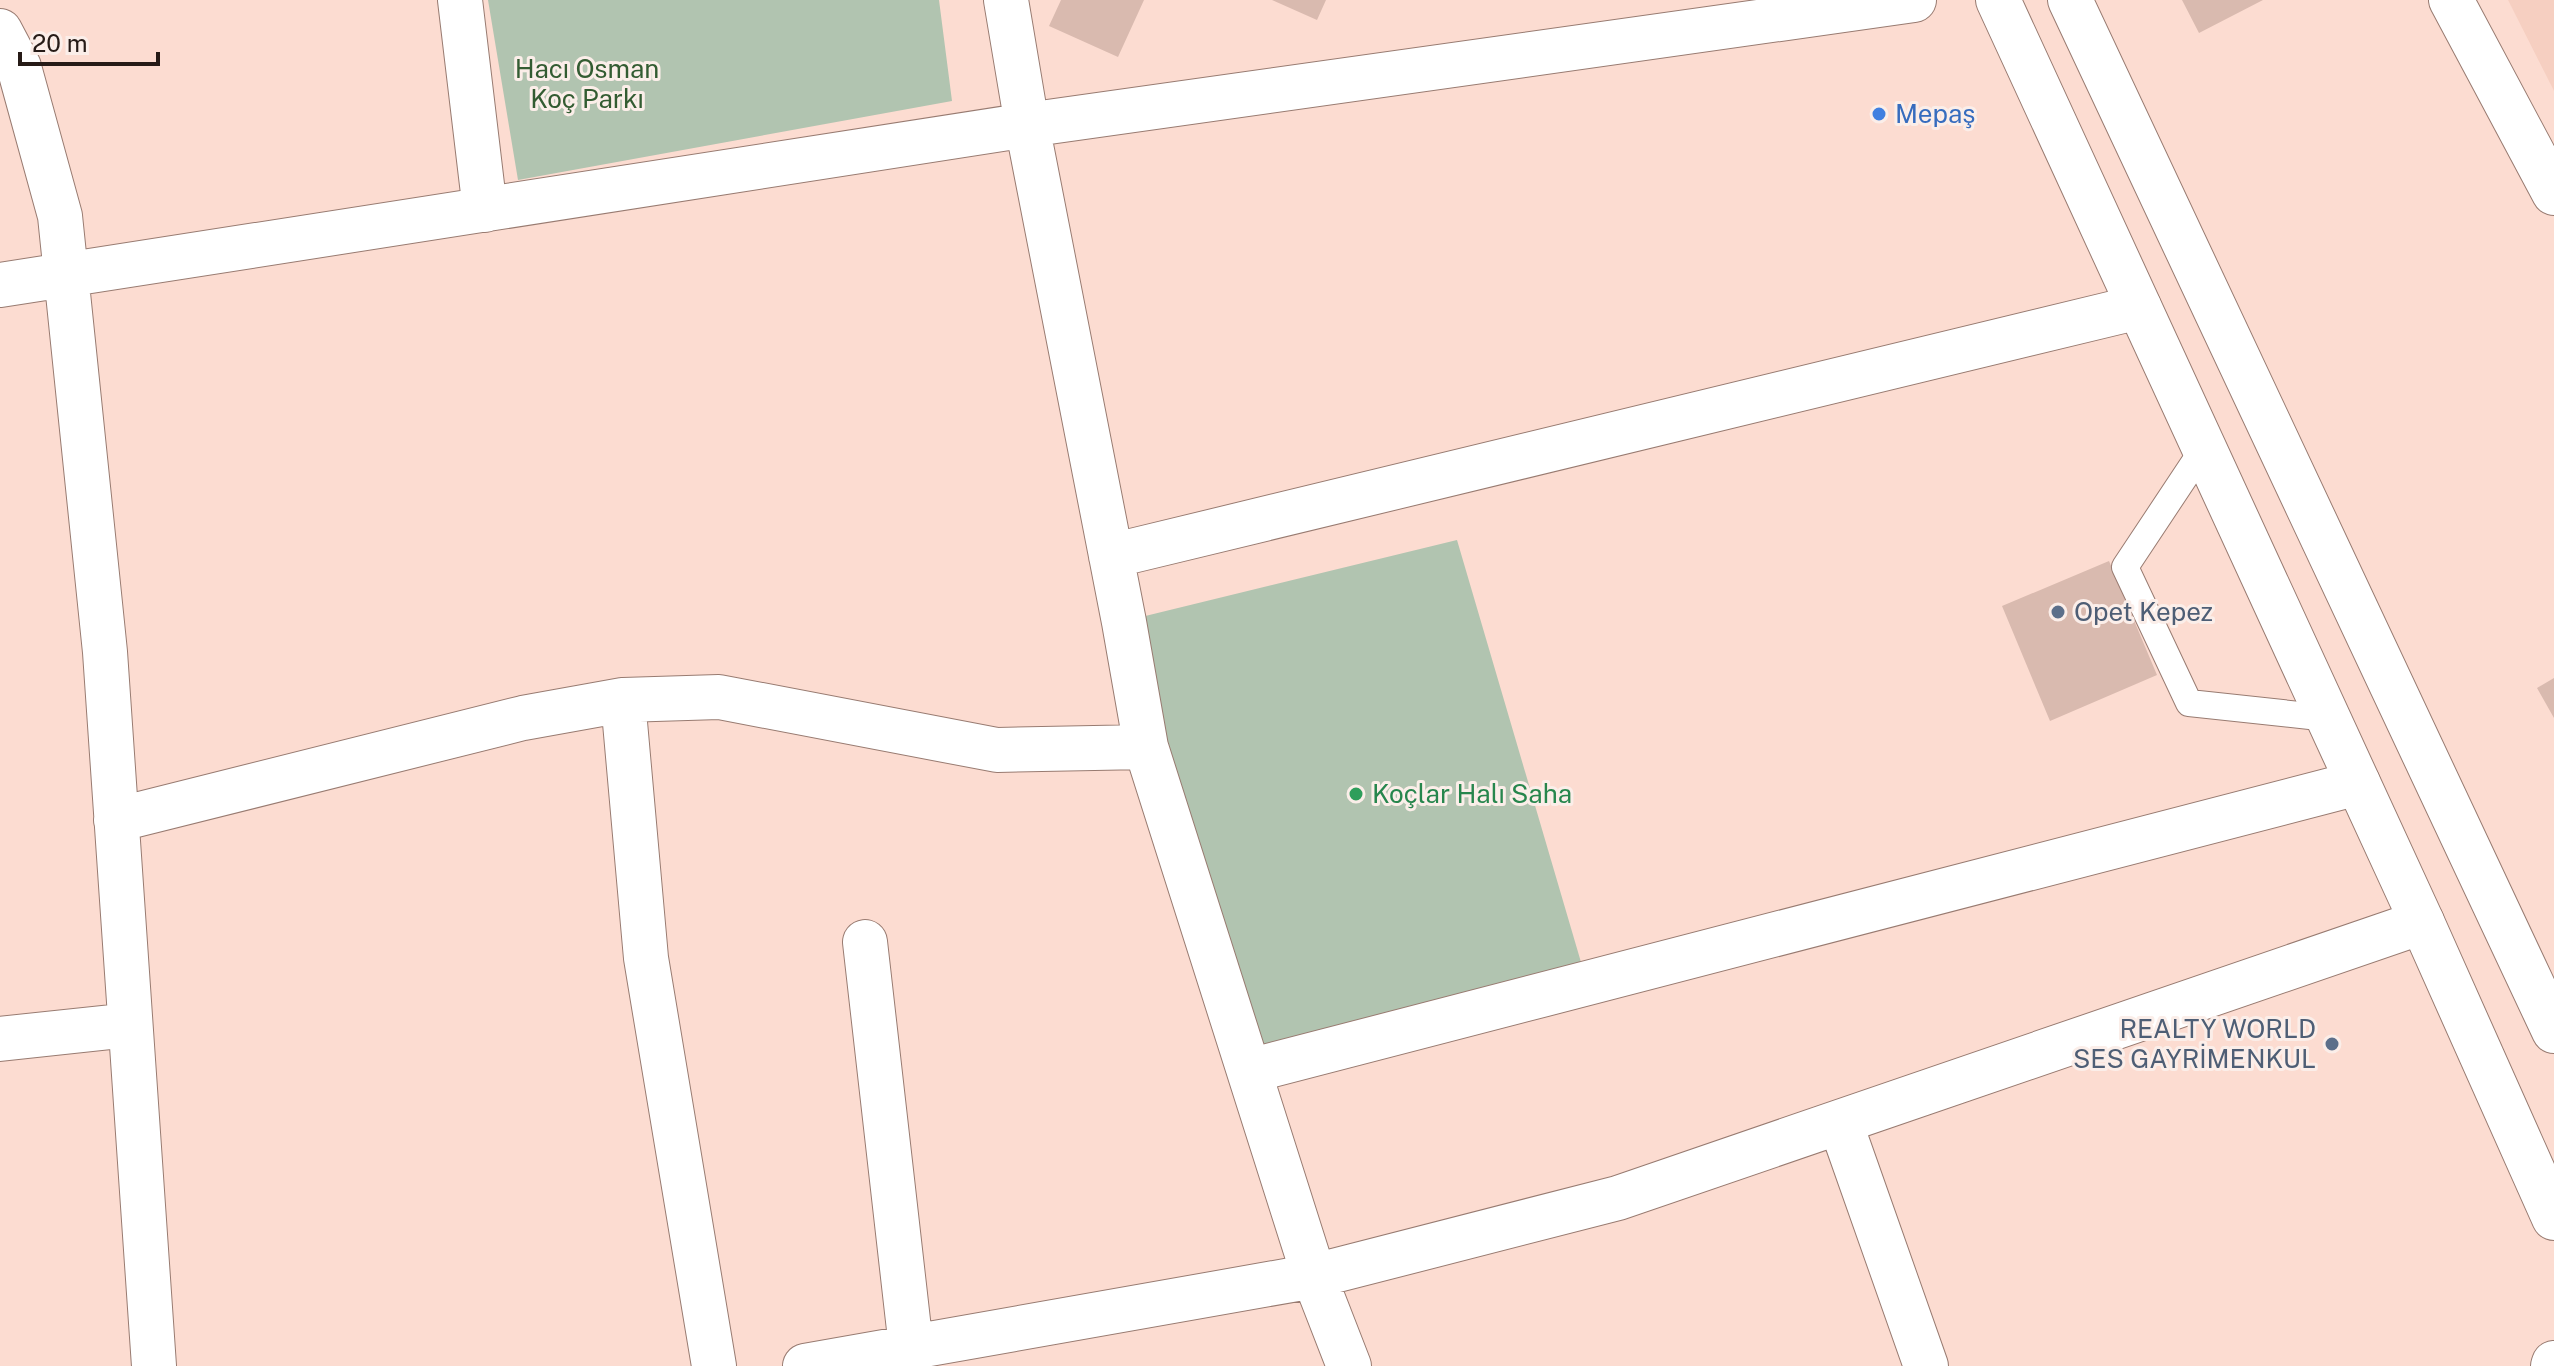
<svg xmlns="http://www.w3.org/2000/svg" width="2554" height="1366" font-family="'Public Sans',sans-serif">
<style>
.built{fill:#f6cfc1}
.green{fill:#b1c4b0}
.building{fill:#d9baaf}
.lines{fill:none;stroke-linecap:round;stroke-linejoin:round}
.lane-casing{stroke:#987b71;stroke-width:28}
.street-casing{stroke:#987b71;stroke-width:46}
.primary-casing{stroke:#987b71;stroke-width:46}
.lane{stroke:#fff;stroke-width:26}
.street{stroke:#fff;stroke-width:44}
.primary{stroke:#fff;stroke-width:44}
.shop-dot{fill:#3f7fe0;stroke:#fbeee9;stroke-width:3}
.service-dot{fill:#5c6f8a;stroke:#fbeee9;stroke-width:3}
.leisure-dot{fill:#2e9e5b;stroke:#fbeee9;stroke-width:3}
.labels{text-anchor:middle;stroke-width:6;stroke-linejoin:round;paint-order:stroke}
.park-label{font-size:26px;fill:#335c32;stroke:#fbeee9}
.shop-label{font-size:26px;fill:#366cbe;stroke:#fbeee9;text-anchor:start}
.service-label{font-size:26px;fill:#4e5e75;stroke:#fbeee9;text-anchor:start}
.leisure-label{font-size:26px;fill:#27864d;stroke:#fbeee9;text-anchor:start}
</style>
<rect width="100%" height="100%" fill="#fcdcd1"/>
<path class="built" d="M 2508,0 L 2554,0 L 2554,91 Z"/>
<path class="green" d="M 488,0 L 939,0 L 952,101 L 518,180 Z
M 1457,540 L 1583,969 L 1255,1064 L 1133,619 Z"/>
<path class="building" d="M 1061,0 L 1144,0 L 1118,57 L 1049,26 Z
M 1272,0 L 1326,0 L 1317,20 Z
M 2182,0 L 2263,0 L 2199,33 Z
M 2109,561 L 2157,675 L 2050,721 L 2002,606 Z
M 2554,678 L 2554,718 L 2537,688 Z"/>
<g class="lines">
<defs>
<path id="lane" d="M 2204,448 L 2125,567 L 2189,703 L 2328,718"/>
<path id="street" d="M 460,0 L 485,210
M 1006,0 L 1027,125 L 1124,622 L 1146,747 L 1314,1276 L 1349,1366
M 2451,0 L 2554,193
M 0,31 L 19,67 L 60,216 L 105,652 L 154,1366
M 0,285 L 1027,125 L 1914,0
M 1111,556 L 2139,307
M 623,700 L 646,958 L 714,1366
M 116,820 L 523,718 L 623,700 L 719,697 L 997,750 L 1146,747
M 865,942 L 911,1347
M 0,1039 L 130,1025
M 1249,1071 L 2358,783
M 1840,1122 L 1926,1366
M 805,1366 L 1314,1276 L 1618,1198 L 2422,922"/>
<path id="primary" d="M 1998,0 L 2422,922 L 2554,1218
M 2070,0 L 2554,1031
M 2553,1366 L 2554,1363"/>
</defs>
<use href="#lane" class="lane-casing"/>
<use href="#street" class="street-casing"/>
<use href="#primary" class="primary-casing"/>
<use href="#lane" class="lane"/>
<use href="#street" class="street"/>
<use href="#primary" class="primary"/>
</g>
<circle class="shop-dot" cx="1879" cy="114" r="8"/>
<g class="service-dot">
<circle cx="2058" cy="612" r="8"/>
<circle cx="2332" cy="1044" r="8"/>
</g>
<circle class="leisure-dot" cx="1356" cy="794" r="8"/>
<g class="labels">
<g class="park-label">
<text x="587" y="78">Hacı Osman<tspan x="587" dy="30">Koç Parkı</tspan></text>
</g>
<g class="shop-label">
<text x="1895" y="123">Mepaş</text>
</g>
<g class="service-label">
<text x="2074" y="621">Opet Kepez</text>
<text x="2316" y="1038" text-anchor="end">REALTY WORLD<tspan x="2316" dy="30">SES GAYRİMENKUL</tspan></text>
</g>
<g class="leisure-label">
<text x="1372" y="803">Koçlar Halı Saha</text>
</g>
</g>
<path d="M20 52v12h138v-12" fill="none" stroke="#261b17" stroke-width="4"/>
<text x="32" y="52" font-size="24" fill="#261b17" stroke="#fbeee9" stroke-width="6" paint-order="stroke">20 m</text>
</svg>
